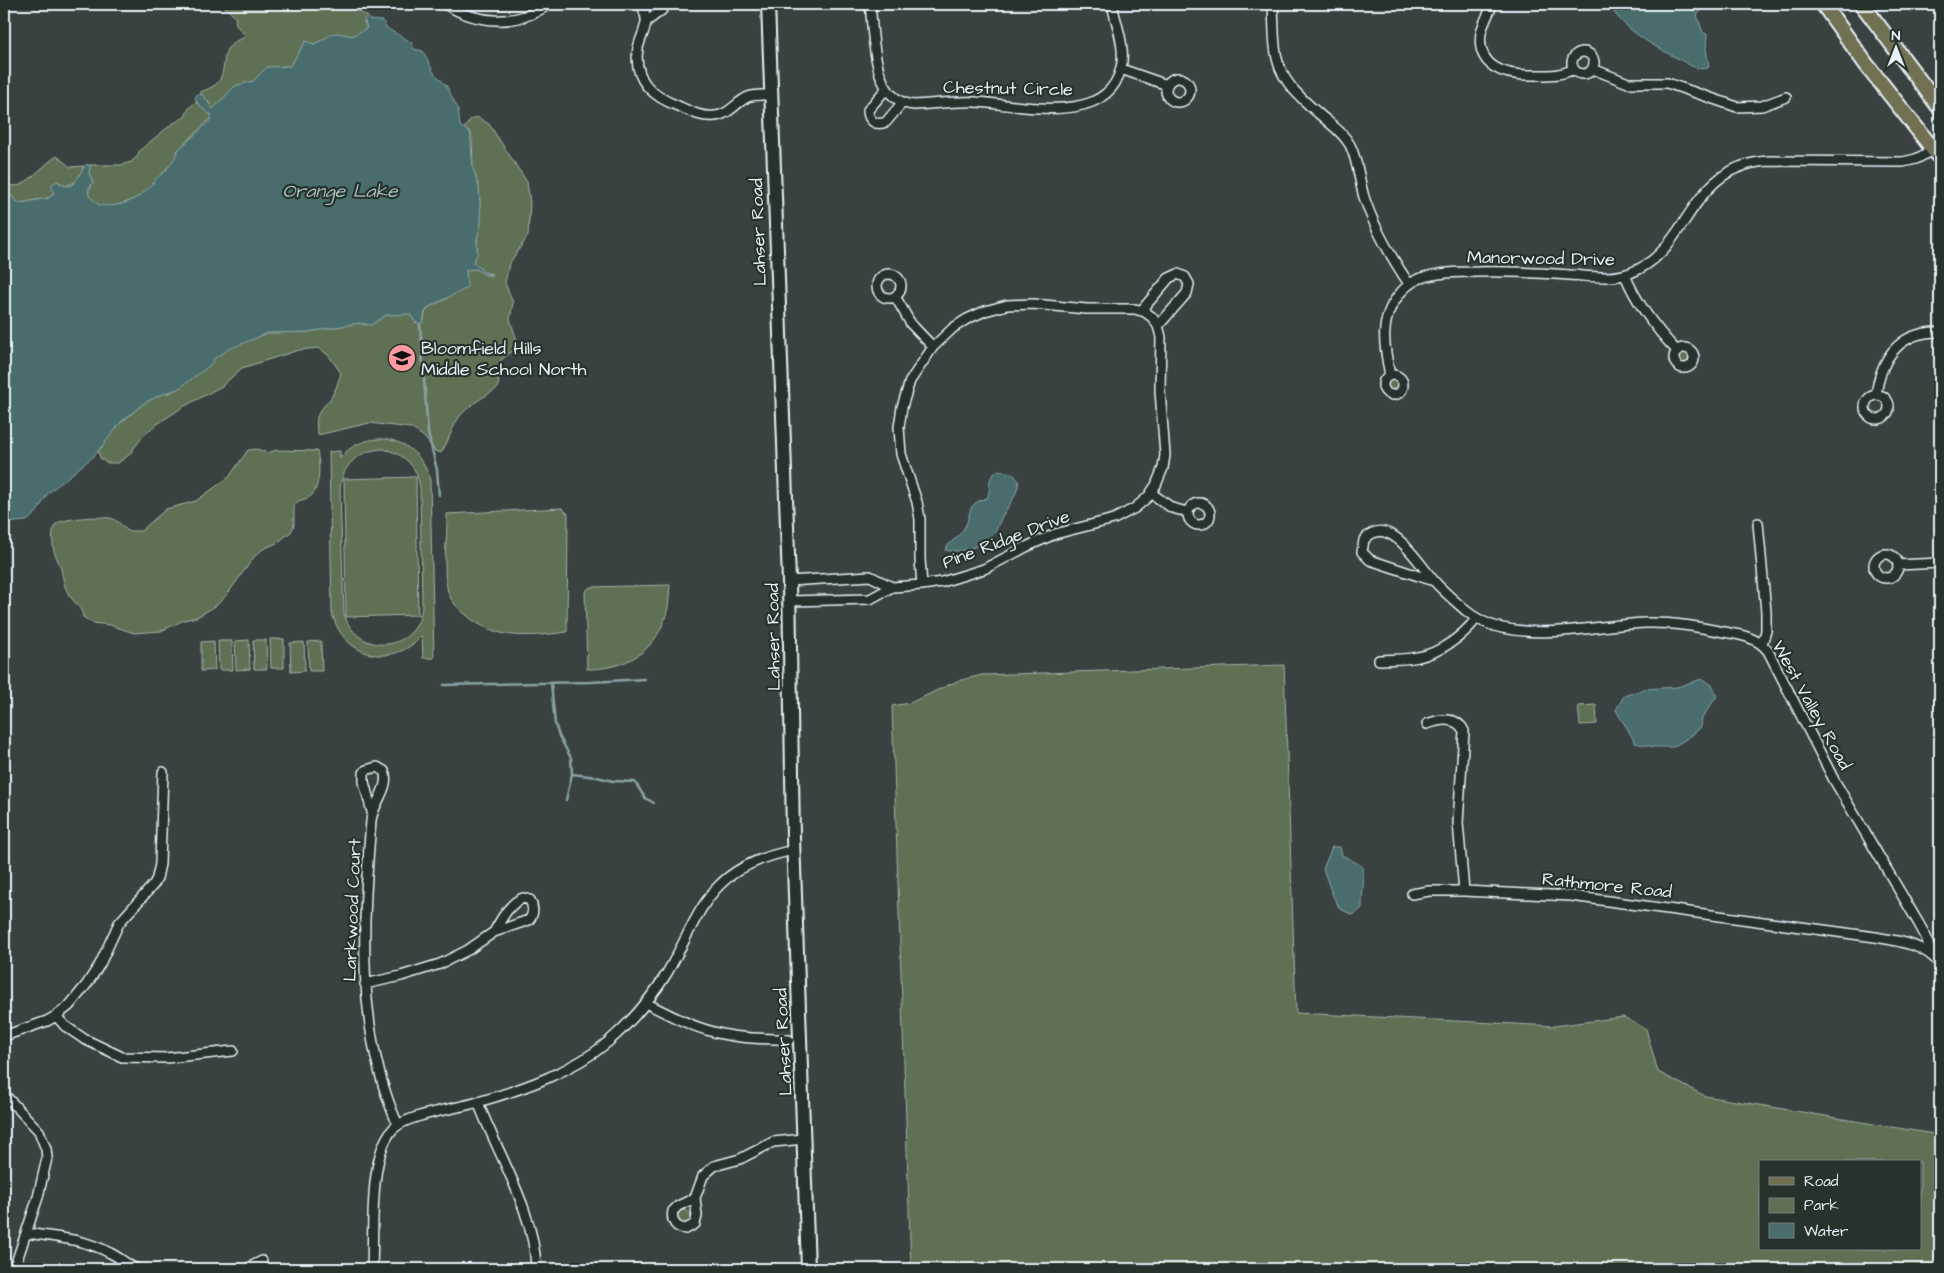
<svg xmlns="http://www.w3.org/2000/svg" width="1944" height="1273" font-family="'Architects Daughter',sans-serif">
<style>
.green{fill:#5f7154;stroke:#a4b1a6;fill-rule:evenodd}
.water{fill:#496d6d;stroke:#89a2a5}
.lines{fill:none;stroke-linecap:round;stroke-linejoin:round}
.stream{stroke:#89a2a5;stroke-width:2.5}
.street-casing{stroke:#e8f1f8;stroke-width:12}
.secondary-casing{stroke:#e8f1f8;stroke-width:16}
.primary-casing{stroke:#e8f1f8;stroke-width:18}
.street{stroke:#26332d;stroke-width:9}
.secondary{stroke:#26332d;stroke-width:12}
.primary{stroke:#716f52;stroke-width:14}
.labels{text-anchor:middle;stroke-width:4.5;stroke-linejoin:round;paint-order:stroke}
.street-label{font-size:18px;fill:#e8f1f8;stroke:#26332d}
.poi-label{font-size:18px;fill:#e8f1f8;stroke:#26332d;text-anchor:start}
.water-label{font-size:19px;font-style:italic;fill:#a8bcc0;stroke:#26332d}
</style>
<rect width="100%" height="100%" fill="#3a4241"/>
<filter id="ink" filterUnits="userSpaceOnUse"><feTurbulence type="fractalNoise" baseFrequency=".02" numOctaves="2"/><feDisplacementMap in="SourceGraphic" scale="10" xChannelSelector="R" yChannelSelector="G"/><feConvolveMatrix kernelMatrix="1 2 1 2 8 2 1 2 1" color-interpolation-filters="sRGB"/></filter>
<g filter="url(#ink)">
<path class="green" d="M 222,4 L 323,4 L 324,8 C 332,12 336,6 344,7 C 352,7 359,12 367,16 L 364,22 L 367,28 L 353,36 C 335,32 329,36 314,44 L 306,41 L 290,66 L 267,67 L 253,81 L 235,86 L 213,109 L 208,101 L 199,92 C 229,84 220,70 227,49 L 236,41 L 245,37 L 245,35 L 236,25 L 235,17 Z
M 196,102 L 199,105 L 212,113 L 212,117 L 177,151 C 177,157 172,163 168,167 C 162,173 158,180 153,185 C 143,197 109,214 94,202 C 85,194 89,191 93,183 L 89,173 L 89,165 L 121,165 L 131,162 L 137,157 L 140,150 L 172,124 L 185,117 L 189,108 Z
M 477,117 L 489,124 L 527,182 L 530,203 L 528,236 L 509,264 L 505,283 L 513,303 L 510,319 L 518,344 L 514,350 L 501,360 L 498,388 C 483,398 463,407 455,424 C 450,434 447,444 441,453 L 435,451 L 424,437 L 411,428 L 369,423 L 318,435 C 312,408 325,411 334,392 C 337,386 339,379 341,373 L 329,356 L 319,348 L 299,350 L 242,368 L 222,386 L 183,407 L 156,425 L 143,436 L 129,455 L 118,463 L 107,463 L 100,458 L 98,450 L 102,447 L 116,427 L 144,403 L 162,394 L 169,393 L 181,386 L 202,371 L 215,358 L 229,348 L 268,333 L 308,332 L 358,323 L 367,325 L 374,323 L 386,315 L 410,314 L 415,322 L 424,320 L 425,313 L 429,307 L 446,299 L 466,285 L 466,270 L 476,269 L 486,275 L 492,274 L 484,272 L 473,262 L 477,250 L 477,239 L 481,223 L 479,188 L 473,168 L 472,136 L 470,132 L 464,129 L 470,120 Z
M 57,156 L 70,167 L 84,166 L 77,181 L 66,186 L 57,181 L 52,197 L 20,203 L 17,202 L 13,197 L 8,196 L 5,206 L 4,206 L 4,184 C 9,185 16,187 20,185 C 34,178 44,164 57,156 Z
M1678 358a6 6 0 1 1 12 0a6 6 0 1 1-12 0Z
M1387 385a6 6 0 1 1 12 0a6 6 0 1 1-12 0Z
M 386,439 C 409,443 424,458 430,480 L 434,658 L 423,658 L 422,636 C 391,669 344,658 332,613 L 329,452 L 340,451 L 340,458 C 352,444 367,438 386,439 ZM 383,449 C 405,454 417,466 420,488 L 422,605 C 420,652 358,659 344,614 L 340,491 C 341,466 358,450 383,449 Z
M 257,449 L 268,453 L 276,450 L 317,451 C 320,463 321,492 308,498 C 301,501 298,499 294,506 L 294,525 L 291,532 L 277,543 L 263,549 L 254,557 L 229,592 L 217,605 L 197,617 L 184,620 L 161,631 L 134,633 L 110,625 L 92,623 L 83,617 C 82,607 74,603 69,595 C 64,587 63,578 61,569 C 59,561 54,555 53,547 C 53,540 51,529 56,524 C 63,518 105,515 113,519 C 120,522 123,527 128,531 L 141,531 L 166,509 L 196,501 L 229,477 L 248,450 Z
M 416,477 L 418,615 L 346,617 L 344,479 Z
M 562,508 L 568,514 L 567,632 C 528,637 496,641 465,614 C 456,606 449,600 447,587 C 442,564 448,538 447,514 Z
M 670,585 C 669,595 669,607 666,616 C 654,653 625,669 587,669 L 585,592 L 590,587 Z
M 270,639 L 284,639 L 284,668 L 271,668 Z
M 249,640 L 250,669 L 236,670 L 235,641 Z
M 253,640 L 266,640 L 267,669 L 254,669 Z
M 214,641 L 215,670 L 201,671 L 201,642 Z
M 218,641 L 232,641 L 233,670 L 219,670 Z
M 321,641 L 322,671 L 309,671 L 308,642 Z
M 304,642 L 305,671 L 291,672 L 290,643 Z
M 1284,665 L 1296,1013 L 1554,1026 L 1623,1017 L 1646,1029 L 1658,1072 L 1705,1096 L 1940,1135 L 1940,1269 L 911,1269 L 892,706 L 910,703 L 957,681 L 982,675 ZM 1760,1162 L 1920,1162 L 1920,1249 L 1760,1249 Z
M 1596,705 L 1597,724 L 1580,725 L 1578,706 Z
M677 1217a7 7 0 1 1 14 0a7 7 0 1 1-14 0Z"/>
<path class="water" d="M 1608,4 L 1684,4 L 1690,9 L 1695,11 L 1702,4 L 1708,4 L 1697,15 L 1703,33 L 1707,34 L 1706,50 L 1709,66 L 1708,68 C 1695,71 1689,64 1679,59 C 1654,47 1623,29 1608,4 Z
M 367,16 L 370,20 L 382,21 L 385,24 L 384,26 C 393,33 402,36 411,42 L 414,49 L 423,51 L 434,73 L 446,85 L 458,109 L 460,126 L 470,132 L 473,168 L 479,188 L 481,223 L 477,239 L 477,255 L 473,262 L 484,272 L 492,276 L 486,275 L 476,269 L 466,270 L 467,288 L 429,307 L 425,312 L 423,322 L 420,324 L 415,322 L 410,314 L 386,315 L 371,325 L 359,323 L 308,332 L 268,333 L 229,349 L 215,358 L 209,366 L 178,389 L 162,394 L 144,403 L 122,421 L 94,456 L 48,493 L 37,512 L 27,521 L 4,523 L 4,206 L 8,196 L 11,195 L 17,202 L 20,203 L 49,198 L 54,193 L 51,185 L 57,181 C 76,196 77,173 87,164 L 90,166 L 89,173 L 93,183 L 88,189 L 89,196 L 99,205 C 122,209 144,197 156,179 C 157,177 160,176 162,174 C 170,167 175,158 179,149 L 210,121 L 212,114 L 209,114 L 199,105 L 195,99 L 197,94 L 203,95 L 213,109 L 235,86 L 253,81 L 267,67 L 290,66 L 306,41 L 314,44 C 320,41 327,38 331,34 L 338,33 L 353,36 L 367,28 L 364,19 Z
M 999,470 L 1012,473 L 1019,481 C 1017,496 1010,503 1003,515 C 998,523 997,533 989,539 C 979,547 958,554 945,550 C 949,542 958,538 963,530 C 974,514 963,505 987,498 C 993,486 984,479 999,470 Z
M 1702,679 L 1712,685 L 1717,696 L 1702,718 L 1701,727 L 1691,736 L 1673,747 L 1654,747 L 1635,743 C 1630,731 1622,722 1616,710 L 1624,696 L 1644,689 L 1677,687 Z
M 1332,847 L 1340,847 L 1342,855 L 1362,866 C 1365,879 1362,893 1362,908 L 1353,915 L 1340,909 L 1333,896 L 1323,869 Z"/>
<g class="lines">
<path class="stream" d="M 420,324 L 428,433 L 437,470 L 439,495
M 551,683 L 555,724 L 559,736 L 571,758 L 572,774 L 566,800
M 444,685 L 591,682 L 645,679
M 572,774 L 597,777 L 613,781 L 635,782 L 645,798 L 654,803"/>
<defs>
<path id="street" d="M 445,4 C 477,24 517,27 549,4
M 642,4 C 643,10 647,16 646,22 C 645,31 640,39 638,48 C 633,79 651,96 678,106 C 689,111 702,118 715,116 C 729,115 735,103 748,97 C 754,94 763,95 770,95
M 870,4 C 874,35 871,102 914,105 C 935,104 955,101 975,102 C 1019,104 1107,128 1121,68 C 1126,47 1116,24 1112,4
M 1273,4 C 1275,61 1272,74 1318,113 C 1329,123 1343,132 1350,145 C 1358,161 1359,180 1364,197 C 1374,228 1391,257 1409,284
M 1493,4 C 1489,13 1483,23 1481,33 C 1476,67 1505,76 1532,75 C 1548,75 1560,76 1574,69
M 4,5 L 5,4
M 646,22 L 662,10 L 666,4
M1572 63a11 11 0 1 1 22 0a11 11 0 1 1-22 0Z
M 1121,69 L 1167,85
M 1593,69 L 1628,83 L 1667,83 L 1737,107 L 1762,106 L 1786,97
M1166 90a12 12 0 1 1 24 0a12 12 0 1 1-24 0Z
M 886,89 L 868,110 C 868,121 876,126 886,122 L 902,103
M877 286a12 12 0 1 1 24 0a12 12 0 1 1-24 0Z
M 1625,275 C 1637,304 1655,328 1677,351
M 895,296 L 911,324 L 933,347
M 1141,311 L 1169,278 L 1178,274 L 1185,277 L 1189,284 L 1187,293 L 1158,326
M1674 358a10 10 0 1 1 20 0a10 10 0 1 1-20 0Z
M1383 385a10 10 0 1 1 20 0a10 10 0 1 1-20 0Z
M 1390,375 C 1384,347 1379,320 1398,296 C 1403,289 1410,283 1418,279 C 1437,272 1459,272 1478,272 C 1509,271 1539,273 1569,275 C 1589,276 1611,280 1630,273 C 1691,251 1687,165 1769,161 L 1903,162 L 1916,159 L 1933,150
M 1876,395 C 1881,358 1899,331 1940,332
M1865 407a12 12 0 1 1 24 0a12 12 0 1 1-24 0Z
M 1151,493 L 1172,508 L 1187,512
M1188 514a11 11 0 1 1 22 0a11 11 0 1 1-22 0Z
M 1758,523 L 1766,612 L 1766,631 L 1762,644
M1874 566a12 12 0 1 1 24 0a12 12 0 1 1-24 0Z
M 1898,565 L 1940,563
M 789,581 L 870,576 L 892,587 L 922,585 L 942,582 L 984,569 L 1026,547 L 1055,534 L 1114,519 L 1135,508 L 1148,497 L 1156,485 L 1163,468 L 1165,455 L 1160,391 L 1161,337 L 1158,326 L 1152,317 L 1145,312 L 1135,309 L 1086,309 L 1033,304 L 1007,305 L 985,311 L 967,319 L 953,328 L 933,347 L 910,381 L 902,407 L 899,427 L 901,454 L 917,502 L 920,519 L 920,559 L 922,585
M 1434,581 L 1370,560 L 1362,552 L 1364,540 C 1389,510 1421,567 1435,582 C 1444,592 1455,601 1465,610 C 1477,620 1488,625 1502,628 C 1550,638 1598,625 1645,623 C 1672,622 1698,627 1724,632 C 1741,635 1757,637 1768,651 L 1834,780 L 1919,924 L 1926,937 L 1931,953
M 790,601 L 870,599 L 892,587
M 1379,660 C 1392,659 1405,660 1418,657 C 1440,653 1463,636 1476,619
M 1427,724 C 1440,719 1457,716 1464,731 L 1458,823 L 1464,891 L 1571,896 L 1875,937 C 1899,941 1924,944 1940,964
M 372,812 L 364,782 L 364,773 L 366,770 L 377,767 L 384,771 C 391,787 372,805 371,821 C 363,923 355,1029 398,1125
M 1412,894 L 1429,891 L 1464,891
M 365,984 L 401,976 L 440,964 L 468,950 L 494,932 L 529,920 C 534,914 534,908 530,900 L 523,898 C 509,903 501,920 494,932
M 646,1003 C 668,1014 690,1026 714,1032 C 738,1039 764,1038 789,1040
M 56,1016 L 65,1026 L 84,1039 L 122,1057 L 166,1058 L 233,1051
M 4,1036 L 47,1021 L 56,1016 L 69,1006 L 87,984 L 100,964 L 119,923 L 154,884 L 157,878 L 160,864 L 163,772
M 4,1094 L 39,1131 L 46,1149 L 47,1158 L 38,1197 L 14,1269
M 478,1102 C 498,1155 535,1212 536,1269
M 695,1198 L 697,1216 L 695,1224 L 686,1229 C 675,1228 671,1221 673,1211 L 678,1206 L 695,1198 L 703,1176 L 714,1166 L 740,1159 L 773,1142 L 804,1139
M 26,1233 C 55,1237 84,1239 110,1253 C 119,1257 127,1265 137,1269
M 246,1269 L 262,1261
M 372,1269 C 374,1233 368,1156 393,1129 C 408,1114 457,1109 478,1102 C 523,1089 572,1072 608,1042 C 631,1022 651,999 667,973 C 702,913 705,871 785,852"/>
<path id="secondary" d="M 768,4 L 789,581 L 793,838 L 808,1269"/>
<path id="primary" d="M 1823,4 L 1866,64 L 1940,158
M 1862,4 L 1940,108"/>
</defs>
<use href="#street" class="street-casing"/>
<use href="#secondary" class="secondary-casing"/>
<use href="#primary" class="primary-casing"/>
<use href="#street" class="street"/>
<use href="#secondary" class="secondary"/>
<use href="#primary" class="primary"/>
</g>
</g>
<defs>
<symbol id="school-disc" viewBox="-11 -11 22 22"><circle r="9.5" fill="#ff9aa2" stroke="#26332d"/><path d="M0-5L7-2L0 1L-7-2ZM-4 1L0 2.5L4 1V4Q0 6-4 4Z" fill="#111"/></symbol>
</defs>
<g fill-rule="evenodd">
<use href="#school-disc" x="386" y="342" width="32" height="32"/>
</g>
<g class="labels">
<g class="street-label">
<text transform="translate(1008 88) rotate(1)" y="6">Chestnut Circle</text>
<text transform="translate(758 232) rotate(-92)" y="6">Lahser Road</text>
<text transform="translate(1541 258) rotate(1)" y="6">Manorwood Drive</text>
<text transform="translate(1006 539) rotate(-21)" y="6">Pine Ridge Drive</text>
<text transform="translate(773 637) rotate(-91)" y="6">Lahser Road</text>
<text transform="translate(1812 705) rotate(61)" y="6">West Valley Road</text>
<text transform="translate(1607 885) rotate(6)" y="6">Rathmore Road</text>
<text transform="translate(352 910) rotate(-88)" y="6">Larkwood Court</text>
<text transform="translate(783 1042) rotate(-93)" y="6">Lahser Road</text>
</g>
<g class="poi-label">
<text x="421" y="354">Bloomfield Hills<tspan x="421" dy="21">Middle School North</tspan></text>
</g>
<g class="water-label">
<text x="340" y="197">Orange Lake</text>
</g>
</g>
<rect width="1944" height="1273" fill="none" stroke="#26332d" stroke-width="20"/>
<rect x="10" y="10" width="1924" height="1253" fill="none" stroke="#e8f1f8" stroke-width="2" filter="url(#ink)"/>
<rect x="1759" y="1160" width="162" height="90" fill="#26332d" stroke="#747f7e"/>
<rect x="1769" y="1177" width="25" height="8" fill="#716f52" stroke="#747f7e"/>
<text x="1804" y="1186" font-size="15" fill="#e8f1f8">Road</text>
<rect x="1769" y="1198" width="25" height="15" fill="#5f7154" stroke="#747f7e"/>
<text x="1804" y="1210" font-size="15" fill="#e8f1f8">Park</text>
<rect x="1769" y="1223" width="25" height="15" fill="#496d6d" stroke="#747f7e"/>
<text x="1804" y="1236" font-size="15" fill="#e8f1f8">Water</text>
<g transform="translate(1896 48)" stroke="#26332d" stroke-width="4" paint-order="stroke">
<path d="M0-4L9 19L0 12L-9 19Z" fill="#e8f1f8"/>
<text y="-8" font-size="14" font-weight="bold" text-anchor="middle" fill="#e8f1f8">N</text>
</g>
</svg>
